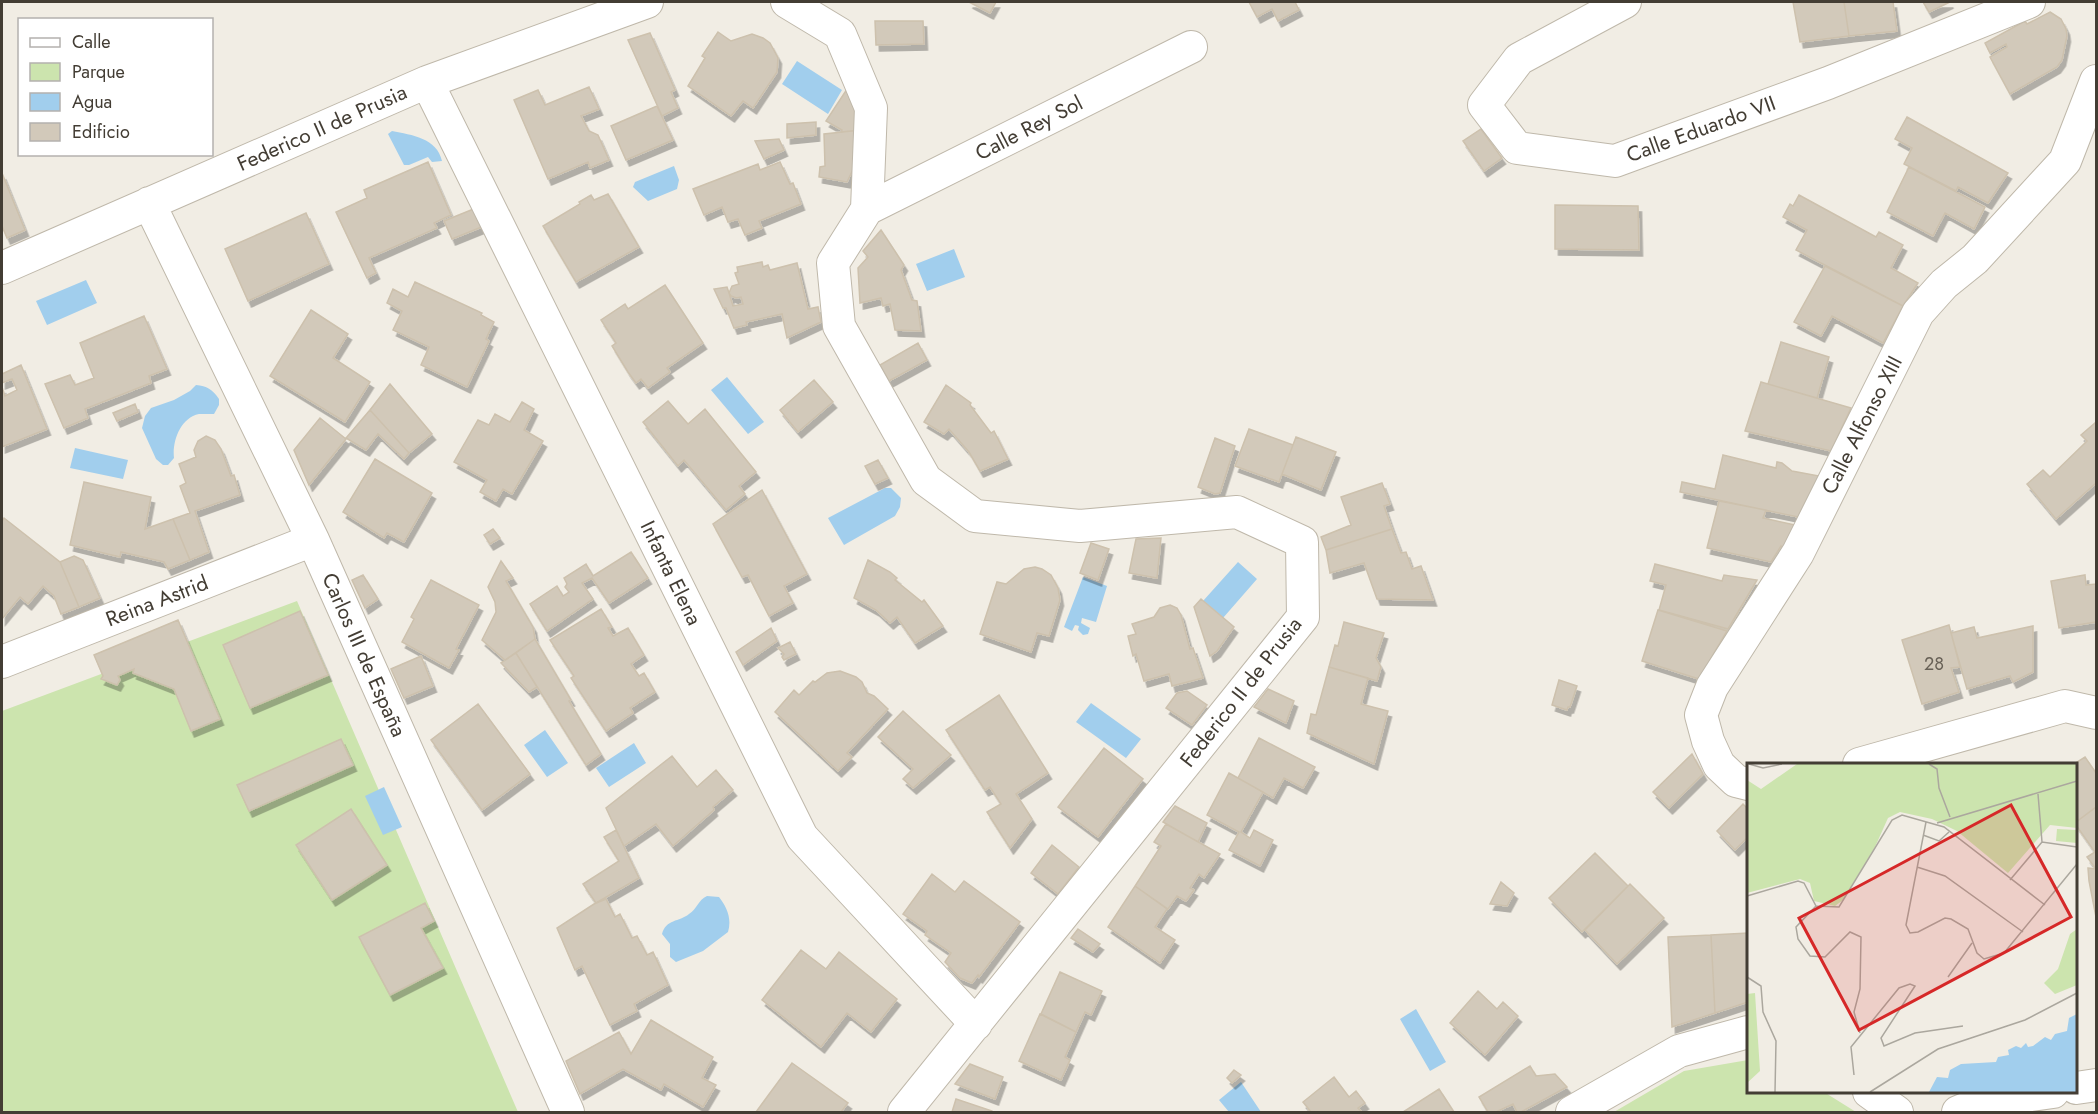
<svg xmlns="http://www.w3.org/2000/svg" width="2098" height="1114" font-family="Jost,sans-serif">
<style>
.green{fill:#cce4ae}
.water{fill:#a1ceed}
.building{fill:#d2c9ba;stroke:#cdc1ad;stroke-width:1.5;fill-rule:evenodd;filter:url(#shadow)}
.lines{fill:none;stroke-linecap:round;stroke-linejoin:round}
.street-casing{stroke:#bfb8aa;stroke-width:34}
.street{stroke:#fff;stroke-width:32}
.labels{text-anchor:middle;stroke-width:4.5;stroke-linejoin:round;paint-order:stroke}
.number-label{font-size:18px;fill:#676056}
.street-label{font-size:21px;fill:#433d34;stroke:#fff}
.inset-road{fill:none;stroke:#aba79e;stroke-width:1.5}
.view{fill:#d62828;fill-opacity:0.15;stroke:#d62828;stroke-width:3}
.inset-edge{fill:none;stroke:#433d34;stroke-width:3}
</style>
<defs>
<filter id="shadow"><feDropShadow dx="3.5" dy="6" stdDeviation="0" flood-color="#0004"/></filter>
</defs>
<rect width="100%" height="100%" fill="#f1ede4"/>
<path class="green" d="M 297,601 L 518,1112 L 2,1112 L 2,711 Z
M 1748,1060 L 1748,1092 L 1824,1092 L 1856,1112 L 1614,1112 L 1684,1071 Z"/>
<path class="water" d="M 797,61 L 842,90 L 828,114 L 782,84 Z
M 392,131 C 412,135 437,138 442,161 L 432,162 L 428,157 L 409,165 L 404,165 L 388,134 Z
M 674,166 L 679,180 L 677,189 L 648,201 L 633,187 L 635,182 Z
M 954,249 L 965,277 L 927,291 L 916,264 Z
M 86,280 L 97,303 L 47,325 L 36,301 Z
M 727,377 L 764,422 L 748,434 L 711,390 Z
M 196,385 C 207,386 212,389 219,399 L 219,405 L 214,414 C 209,414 203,414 199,414 C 180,418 172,442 174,458 L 168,465 L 163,465 L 156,459 L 142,428 L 145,416 L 151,408 L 174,400 L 190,391 Z
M 75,448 L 128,460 L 123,479 L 70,468 Z
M 885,488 L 891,488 L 901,498 L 900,507 L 895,516 L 844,545 L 828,518 Z
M 1238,562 L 1257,579 L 1223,618 L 1203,601 Z
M 1083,577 L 1107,586 L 1096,622 L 1082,618 L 1081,623 L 1090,628 L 1088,634 L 1083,635 L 1078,630 L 1079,626 L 1075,625 L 1072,631 L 1064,627 Z
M 1091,703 L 1141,739 L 1126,758 L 1076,722 Z
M 545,730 L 568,763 L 547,777 L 524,745 Z
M 634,743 L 646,763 L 609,787 L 596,768 Z
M 384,787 L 402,827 L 383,835 L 365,796 Z
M 707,896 L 719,897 C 727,907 732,919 728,932 L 703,951 L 676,962 L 670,957 L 670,944 L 662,934 C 666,919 679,922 689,914 C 697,909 698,900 707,896 Z
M 1416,1009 L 1446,1062 L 1430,1071 L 1400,1019 Z
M 1241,1082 L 1261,1112 L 1229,1112 L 1219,1100 Z"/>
<path class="building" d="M 969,2 L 996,2 L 990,13 Z
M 1249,2 L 1295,2 L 1299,10 L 1278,21 L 1272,9 L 1257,17 Z
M 1793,2 L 1844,2 L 1849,36 L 1800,42 Z
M 1844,2 L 1893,2 L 1897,31 L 1849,36 Z
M 1923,2 L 1950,2 L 1929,12 Z
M 2050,12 L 2061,19 L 2066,29 L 2067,36 L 2062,60 L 2057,67 L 2010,94 L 1990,57 L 2007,47 L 2006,44 L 1990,53 L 1985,43 L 2025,21 L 2027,24 Z
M 875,21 L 923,21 L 924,44 L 876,45 Z
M 718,32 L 731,41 L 752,34 L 763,38 L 770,43 L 778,58 L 777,72 L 753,108 L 743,101 L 731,116 L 688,86 L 705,58 L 702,56 Z
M 650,33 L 675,90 L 671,92 L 678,108 L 662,116 L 628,40 Z
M 849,86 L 861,130 L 841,132 L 842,130 L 826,121 Z
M 589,87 L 599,109 L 581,116 L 589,131 L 598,135 L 609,160 L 590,168 L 588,162 L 548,179 L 514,100 L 538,90 L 545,105 Z
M 657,106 L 673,140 L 626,160 L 611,126 Z
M 1907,117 L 2008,173 L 1988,203 L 1958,187 L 1956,191 L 1904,164 L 1912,148 L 1895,139 Z
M 816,122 L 816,135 L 787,138 L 787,124 Z
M 1481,129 L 1502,158 L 1484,171 L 1463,141 Z
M 861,130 L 857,161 L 847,182 L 819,177 L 820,167 L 825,166 L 824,134 Z
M 779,139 L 784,150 L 764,159 L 755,141 Z
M 428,162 L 451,215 L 434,223 L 437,228 L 369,258 L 376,273 L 367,278 L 336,212 L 367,198 L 364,190 Z
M 780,162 L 790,184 L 793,183 L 801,204 L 759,221 L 762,228 L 745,235 L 738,219 L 728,222 L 722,207 L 704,215 L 693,189 L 758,164 L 760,170 Z
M 1909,167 L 1985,207 L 1974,229 L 1945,213 L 1933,236 L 1887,212 Z
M 2,173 L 25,230 L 7,238 L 2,226 Z
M 608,194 L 639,247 L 576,282 L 543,226 L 580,204 L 579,202 L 591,195 L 594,200 Z
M 1799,195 L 1876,237 L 1879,232 L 1903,245 L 1891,268 L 1918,283 L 1903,306 L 1796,250 L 1807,230 L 1783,217 L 1790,204 L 1793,206 Z
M 1555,205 L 1638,206 L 1639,250 L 1555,249 Z
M 476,208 L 484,226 L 452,239 L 444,221 Z
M 306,213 L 329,264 L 248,301 L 225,249 Z
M 881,230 L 904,265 L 901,270 L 912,300 L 917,301 L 921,331 L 895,330 L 890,304 L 883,306 L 881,298 L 860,303 L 858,268 L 868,257 L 863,251 Z
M 762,262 L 763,267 L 768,265 L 770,270 L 797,263 L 808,309 L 818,307 L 821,322 L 787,338 L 782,314 L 746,322 L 747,325 L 734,328 L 726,308 L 723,308 L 714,289 L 727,287 L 729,293 L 732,286 L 739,284 L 735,273 L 738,272 L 737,267 ZM 729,293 L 731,296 L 736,298 L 741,297 L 743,304 L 733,306 Z
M 1825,266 L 1903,306 L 1883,343 L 1832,316 L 1821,336 L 1794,322 Z
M 415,282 L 482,313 L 481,315 L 494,322 L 486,339 L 489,341 L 467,387 L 421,365 L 429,347 L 393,330 L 402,311 L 387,303 L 393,289 L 408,297 Z
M 665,285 L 703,343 L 667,368 L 670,372 L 648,388 L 641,379 L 636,383 L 628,372 L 612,346 L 616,343 L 601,320 L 625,304 L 628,309 Z
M 311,310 L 348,334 L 333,358 L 370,382 L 345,422 L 270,376 Z
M 144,316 L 167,369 L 149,376 L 151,383 L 85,409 L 88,418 L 64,428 L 45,384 L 70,375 L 75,385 L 94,378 L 80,343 Z
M 1781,342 L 1829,357 L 1817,398 L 1768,384 Z
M 918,343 L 927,360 L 889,381 L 880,365 Z
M 21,365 L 47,429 L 2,447 L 2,387 L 5,396 L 17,390 L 12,379 L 2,383 L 2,374 Z
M 814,380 L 833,402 L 798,432 L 780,410 Z
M 1761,382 L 1851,408 L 1831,451 L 1745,431 Z
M 390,384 L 432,434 L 409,453 L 370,410 Z
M 946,385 L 971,403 L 970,405 L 991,433 L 994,431 L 1008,459 L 980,471 L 969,452 L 949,429 L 944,434 L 924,422 Z
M 668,401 L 688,424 L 705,409 L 756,472 L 739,486 L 745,494 L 726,510 L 684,460 L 678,466 L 643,422 Z
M 522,402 L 534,409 L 524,430 L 543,441 L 512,494 L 503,489 L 496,501 L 480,492 L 487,480 L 454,462 L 478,420 L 489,425 L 495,414 L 510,422 Z
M 135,404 L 138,412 L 117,421 L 113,413 Z
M 370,410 L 409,453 L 404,459 L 378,434 L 366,450 L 346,438 Z
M 320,418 L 346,439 L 309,485 L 294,450 Z
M 2095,423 L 2096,425 L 2096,483 L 2056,519 L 2027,484 L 2043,470 L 2050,477 L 2087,441 L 2081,435 Z
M 1249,429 L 1293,445 L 1279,482 L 1235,466 Z
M 206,436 L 215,440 L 221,449 L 231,476 L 234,475 L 240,495 L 195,511 L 209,552 L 190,560 L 173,519 L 190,513 L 180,486 L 186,483 L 179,464 L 196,457 L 194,450 L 198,441 Z
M 1296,437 L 1336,452 L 1321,490 L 1282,474 Z
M 1215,438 L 1235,446 L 1220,493 L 1215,494 L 1198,487 Z
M 1723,455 L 1776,468 L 1777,462 L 1782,463 L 1792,471 L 1819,476 L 1798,517 L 1680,492 L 1682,482 L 1715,489 Z
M 375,459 L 432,493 L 404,542 L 387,533 L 384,538 L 343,512 Z
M 878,460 L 888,478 L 875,484 L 865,466 Z
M 84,482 L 151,497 L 145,529 L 173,519 L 190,560 L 168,569 L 164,562 L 121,552 L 120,557 L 70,545 Z
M 1382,483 L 1390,504 L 1384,506 L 1392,529 L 1326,550 L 1321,537 L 1351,525 L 1341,497 Z
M 762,490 L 807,574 L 784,586 L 793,603 L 769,616 L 748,575 L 742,577 L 713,524 Z
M 1719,501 L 1766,510 L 1763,518 L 1795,525 L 1783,548 L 1781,546 L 1771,562 L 1707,548 Z
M 4,518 L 60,562 L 79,607 L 61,614 L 54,596 L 43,586 L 28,604 L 20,597 L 2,619 L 2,521 Z
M 493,529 L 500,538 L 490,544 L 484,535 Z
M 1392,529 L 1401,553 L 1406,552 L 1412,569 L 1421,566 L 1433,600 L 1377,599 L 1364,563 L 1330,573 L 1326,550 Z
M 1161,538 L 1157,578 L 1129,573 L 1136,539 Z
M 1091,543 L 1109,549 L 1098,580 L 1080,573 Z
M 631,552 L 648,578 L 609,603 L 592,578 L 582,583 L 593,599 L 547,631 L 530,604 L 557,586 L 563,596 L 569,592 L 565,587 L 567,584 L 564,578 L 586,564 L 593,576 Z
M 74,556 L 83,560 L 100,598 L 79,607 L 60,562 Z
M 868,560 L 890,572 L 897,578 L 895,580 L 922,602 L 924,600 L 943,626 L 915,643 L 897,617 L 890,623 L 876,610 L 854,598 Z
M 501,561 L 513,578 L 506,581 L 533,627 L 535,639 L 505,660 L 482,640 L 496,612 L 495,602 L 488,587 Z
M 1655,564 L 1722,581 L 1724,575 L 1757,580 L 1728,629 L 1659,610 L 1666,585 L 1650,581 Z
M 1035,567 L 1042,569 L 1051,575 L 1058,588 L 1060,600 L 1049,636 L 1037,633 L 1031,652 L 980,634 L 997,582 L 1006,584 L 1024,569 Z
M 363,575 L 378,599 L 365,608 L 352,580 Z
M 2085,575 L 2086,585 L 2096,584 L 2096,622 L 2059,628 L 2051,581 Z
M 431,580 L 479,605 L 456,649 L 459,650 L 449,668 L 402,642 L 414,619 L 411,617 Z
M 1201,599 L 1234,627 L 1217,651 L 1210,656 L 1194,607 Z
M 1170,605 L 1177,608 L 1181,615 L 1190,649 L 1193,648 L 1203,678 L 1172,686 L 1169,674 L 1144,681 L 1136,654 L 1133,656 L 1128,636 L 1136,634 L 1132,624 L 1154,617 L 1160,608 Z
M 601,609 L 612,627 L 608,628 L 613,636 L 628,628 L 644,655 L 631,664 L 639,676 L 644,673 L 655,692 L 630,708 L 633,713 L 606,731 L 571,678 L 574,676 L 550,640 Z
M 1658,610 L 1727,631 L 1699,679 L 1642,661 Z
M 300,611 L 328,675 L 250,708 L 223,645 Z
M 178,620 L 220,719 L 191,731 L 174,689 L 133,673 L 134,669 L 118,676 L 120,680 L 117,685 L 101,679 L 103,676 L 94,655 Z
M 1344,622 L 1384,633 L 1376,658 L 1381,667 L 1377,681 L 1329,667 L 1335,645 L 1338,646 Z
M 1949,625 L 1960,667 L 1951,668 L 1959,692 L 1922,704 L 1902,640 Z
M 2033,626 L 2033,672 L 2013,682 L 2010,676 L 1967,689 L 1951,633 L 1974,627 L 1977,638 Z
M 771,628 L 777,641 L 743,665 L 736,652 Z
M 535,639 L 571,700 L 569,701 L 601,754 L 586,765 L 516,653 Z
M 790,642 L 796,654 L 784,660 L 782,657 L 784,654 L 778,648 Z
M 516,653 L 537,687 L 529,692 L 501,663 Z
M 421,656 L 433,686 L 404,698 L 391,669 Z
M 1329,667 L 1368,678 L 1361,704 L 1388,711 L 1374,764 L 1307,733 L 1311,714 L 1316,715 Z
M 840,671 L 856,677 L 862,682 L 867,693 L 874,696 L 888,709 L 847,753 L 852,757 L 838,771 L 775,712 L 794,690 L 799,695 L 813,681 L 815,682 L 827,673 Z
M 1559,680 L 1577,686 L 1570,707 L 1568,707 L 1567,710 L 1552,705 Z
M 1268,689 L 1294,701 L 1286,723 L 1254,707 Z
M 1187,691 L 1207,705 L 1192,725 L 1166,708 L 1177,693 Z
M 999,695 L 1048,773 L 1016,794 L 1032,819 L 1010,848 L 987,812 L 1001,804 L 990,787 L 985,790 L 946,730 Z
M 478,704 L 530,774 L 482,810 L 431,740 Z
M 903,711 L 951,755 L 913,788 L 903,779 L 913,769 L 878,737 Z
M 1259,738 L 1315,767 L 1303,788 L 1284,778 L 1273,798 L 1238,778 Z
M 341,739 L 353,765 L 249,811 L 237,785 Z
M 1104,748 L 1143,779 L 1098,837 L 1058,807 Z
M 1692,754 L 1703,774 L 1669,808 L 1653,792 Z
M 672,756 L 697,787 L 716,770 L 733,790 L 713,807 L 714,810 L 673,846 L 656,824 L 624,846 L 606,808 Z
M 2085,757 L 2096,773 L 2096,807 L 2076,822 L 2076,764 L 2074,764 Z
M 1229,773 L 1263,792 L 1241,832 L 1250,838 L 1254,830 L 1273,840 L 1260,866 L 1229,850 L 1239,832 L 1207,815 Z
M 1743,804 L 1748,809 L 1748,837 L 1735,850 L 1717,831 Z
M 1175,806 L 1207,823 L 1198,842 L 1163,822 Z
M 2096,807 L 2096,869 L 2087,857 L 2095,852 L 2076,825 L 2076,822 Z
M 351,809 L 387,865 L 332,900 L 296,845 Z
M 1166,824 L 1220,854 L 1204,878 L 1199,874 L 1190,888 L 1194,890 L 1186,901 L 1177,896 L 1168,909 L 1135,886 L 1161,846 L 1154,842 Z
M 616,830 L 639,878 L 596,903 L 583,884 L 619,861 L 604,837 Z
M 1052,845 L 1079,867 L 1058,894 L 1031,873 Z
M 1595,853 L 1628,886 L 1582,932 L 1549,898 Z
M 2088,868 L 2096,869 L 2096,917 L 2089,881 Z
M 932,874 L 955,892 L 964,881 L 1020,922 L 979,977 L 978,975 L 972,983 L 960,978 L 945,962 L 951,953 L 925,935 L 927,931 L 903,914 Z
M 1501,882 L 1514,893 L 1507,906 L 1490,904 Z
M 1630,884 L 1664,918 L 1617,964 L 1585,930 Z
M 1135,886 L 1167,909 L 1155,927 L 1175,940 L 1160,963 L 1108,927 Z
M 606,899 L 615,917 L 620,914 L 632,938 L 637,936 L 647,955 L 653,952 L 668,985 L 634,1004 L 637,1011 L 610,1025 L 582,966 L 575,970 L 557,928 L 594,904 Z
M 425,903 L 434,921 L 421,928 L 443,968 L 390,995 L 359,937 Z
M 1078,929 L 1100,944 L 1093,952 L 1071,938 Z
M 1748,933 L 1748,1002 L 1715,1013 L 1711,935 Z
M 1711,935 L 1715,1013 L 1672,1027 L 1668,937 Z
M 801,950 L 826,969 L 839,952 L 897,999 L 871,1032 L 847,1013 L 821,1047 L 762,1000 Z
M 1060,972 L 1102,991 L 1091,1015 L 1085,1012 L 1076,1032 L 1041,1014 Z
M 1478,991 L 1497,1009 L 1503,1002 L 1518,1016 L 1485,1055 L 1450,1023 Z
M 1040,1014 L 1076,1032 L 1065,1057 L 1070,1060 L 1061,1080 L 1019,1061 Z
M 651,1020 L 713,1057 L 702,1078 L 716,1085 L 703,1107 L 664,1084 L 661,1090 L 623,1069 L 580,1094 L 566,1061 L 619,1032 L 631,1054 Z
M 792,1063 L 848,1103 L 841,1112 L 756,1112 Z
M 970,1064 L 1003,1077 L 995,1099 L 955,1084 Z
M 1530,1066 L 1536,1076 L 1555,1074 L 1567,1087 L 1521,1112 L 1517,1112 L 1513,1104 L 1496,1112 L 1488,1112 L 1479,1097 Z
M 1234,1070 L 1241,1075 L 1232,1083 L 1227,1078 Z
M 1334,1077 L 1349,1097 L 1356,1091 L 1365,1103 L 1358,1108 L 1362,1112 L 1311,1112 L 1303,1102 Z
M 1439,1089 L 1454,1112 L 1403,1112 Z
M 956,1099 L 992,1111 L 992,1112 L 952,1112 Z"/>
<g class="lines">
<defs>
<path id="street" d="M 787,2 L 840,34 L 871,108 L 867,209 L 833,263 L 839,326 L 926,480 L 975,516 L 1080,526 L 1237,512 L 1302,542 L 1303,617 L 904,1112
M 1625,2 L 1519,59 L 1484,105 L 1517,148 L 1615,161 L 1828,83 L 2029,2
M 427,82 L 802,837 L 976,1024
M 149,203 L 313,540 L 568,1112
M 867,209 L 1191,47
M 2,268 L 427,82 L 647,2
M 2,662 L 313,540
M 1859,764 L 2065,706 L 2096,713
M 1748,784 L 1736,781 L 1719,765 L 1708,741 L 1701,715 L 1712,687 L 1798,553 L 1918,313 L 1944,284 L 1975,259 L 2065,161 L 2096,81
M 2076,1088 L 2096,1085
M 1869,1092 L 1897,1112
M 1572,1112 L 1679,1051 L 1748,1032
M 1958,1112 L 1982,1102 L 2053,1092"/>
</defs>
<use href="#street" class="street-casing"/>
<use href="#street" class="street"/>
</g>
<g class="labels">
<g class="number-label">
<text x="1934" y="670">28</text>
</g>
<g class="street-label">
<text transform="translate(322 128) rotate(-24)" y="7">Federico II de Prusia</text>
<text transform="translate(1029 128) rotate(-27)" y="7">Calle Rey Sol</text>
<text transform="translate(1701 129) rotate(-20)" y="7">Calle Eduardo VII</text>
<text transform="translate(1862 425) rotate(-63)" y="7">Calle Alfonso XIII</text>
<text transform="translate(671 573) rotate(64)" y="7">Infanta Elena</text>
<text transform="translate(157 601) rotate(-21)" y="7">Reina Astrid</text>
<text transform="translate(364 655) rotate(66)" y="7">Carlos III de España</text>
<text transform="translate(1241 692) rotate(-52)" y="7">Federico II de Prusia</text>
</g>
</g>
<g transform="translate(1747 763)">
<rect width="330" height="330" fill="#f1ede4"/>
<path d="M 50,1 L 330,1 L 330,65 L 303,62 L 261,110 L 210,68 L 185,56 L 153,49 L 141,55 L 128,84 L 96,137 L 88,143 L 67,138 L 63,120 L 53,116 L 0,130 L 0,17 L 14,26 ZM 310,66 L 330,67 L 330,80 L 309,78 ZM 330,166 L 330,222 L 308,231 L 297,220 L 311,206 L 323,171 ZM 8,230 L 13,308 L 0,320 L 0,231 Z" fill="#cce4ae"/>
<path d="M 330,251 L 330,329 L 182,329 L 190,314 L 201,315 L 203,307 L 214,301 L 249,299 L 251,294 L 262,292 L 261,287 L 269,283 L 274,285 L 279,280 L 281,284 L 286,283 L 298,274 L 304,277 L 308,271 L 320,268 L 322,255 Z" fill="#a1ceed"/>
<path class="inset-road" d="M 2,1 L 16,5 L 35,1M 182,1 L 190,6 L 192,25 L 203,54M 291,31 L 295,79M 179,59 L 159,162 L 163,170 L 171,169 L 198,155 L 204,156 L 221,166 L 230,190 L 237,196 L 257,190 L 330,101M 190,60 L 330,18M 176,72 L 192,78 L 202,69M 170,104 L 198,113 L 276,169M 263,117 L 295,79 L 330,84M 0,133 L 51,118 L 57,120 L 69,143 L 92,144 L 145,57 L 155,52 L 197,64 L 298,142M 69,143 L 49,164 L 51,176 L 63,193 L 78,194 L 103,169 L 114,174 L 113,226 L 107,249 L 113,270M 0,214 L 14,223 L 16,249 L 29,278 L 28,329M 201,214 L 225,180M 107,312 L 104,284 L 152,225 L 163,221 L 168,223 L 134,275 L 137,283 L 168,270 L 216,263M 123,329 L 191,286 L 278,257 L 330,230"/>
<path class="view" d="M 264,42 L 324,154 L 112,267 L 52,155 Z"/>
<rect width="330" height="330" class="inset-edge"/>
</g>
<rect width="2098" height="1114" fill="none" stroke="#433d34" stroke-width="6"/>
<rect x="18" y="18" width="195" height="138" fill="#ffffff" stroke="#b4b1ae" stroke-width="1.5"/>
<rect x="30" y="38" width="30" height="9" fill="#ffffff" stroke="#b4b1ae" stroke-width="1.5"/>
<text x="72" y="48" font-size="18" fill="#433d34">Calle</text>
<rect x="30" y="63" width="30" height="18" fill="#cce4ae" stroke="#b4b1ae" stroke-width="1.5"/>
<text x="72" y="78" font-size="18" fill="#433d34">Parque</text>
<rect x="30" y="93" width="30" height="18" fill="#a1ceed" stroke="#b4b1ae" stroke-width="1.5"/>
<text x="72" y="108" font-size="18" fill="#433d34">Agua</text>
<rect x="30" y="123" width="30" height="18" fill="#d2c9ba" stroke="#b4b1ae" stroke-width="1.5"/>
<text x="72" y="138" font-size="18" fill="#433d34">Edificio</text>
</svg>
